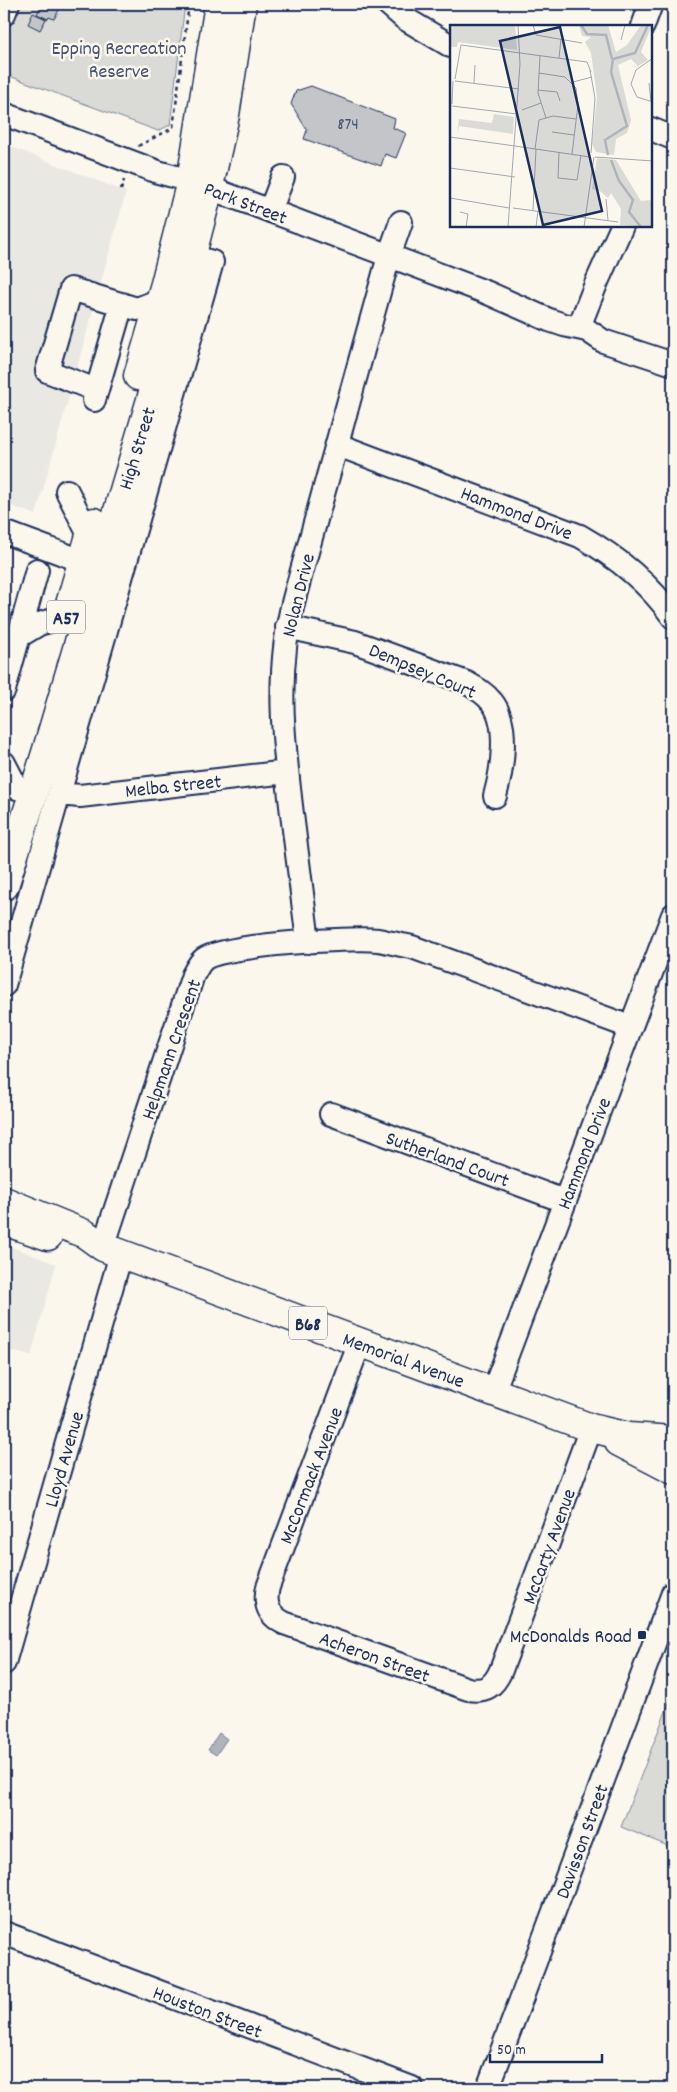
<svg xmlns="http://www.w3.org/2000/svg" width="677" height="2092" font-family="Dekko,sans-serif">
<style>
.built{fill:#eae8e2}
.green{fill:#dadad7;stroke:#7a849a}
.water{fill:#afb3bb;stroke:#747e96}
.building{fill:#c3c5c9;stroke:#1b2f5e}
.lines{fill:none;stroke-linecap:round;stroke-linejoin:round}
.minor-casing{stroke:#1b2f5e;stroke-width:26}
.major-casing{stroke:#1b2f5e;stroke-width:31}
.path{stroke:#1b2f5e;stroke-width:2.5;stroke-dasharray:4 4;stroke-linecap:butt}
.minor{stroke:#fbf7ec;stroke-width:22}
.major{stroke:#fbf7ec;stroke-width:28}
.poi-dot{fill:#1b2f5e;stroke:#fbf7ec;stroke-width:2}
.labels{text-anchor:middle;stroke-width:5;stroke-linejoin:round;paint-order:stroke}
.number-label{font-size:18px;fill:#455479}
.shield{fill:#fbf7ec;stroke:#5e6b89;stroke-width:1}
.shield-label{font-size:19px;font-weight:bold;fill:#1b2f5e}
.park-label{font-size:20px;fill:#415176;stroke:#fbf7ec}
.street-label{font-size:20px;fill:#1b2f5e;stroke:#fbf7ec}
.poi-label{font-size:20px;fill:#1b2f5e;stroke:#fbf7ec;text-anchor:end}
.inset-river{fill:none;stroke:#afb3bb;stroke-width:2.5}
.inset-road{fill:none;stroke:#a1a7b3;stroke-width:1}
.view{fill:#1b2f5e;fill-opacity:0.15;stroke:#1b2f5e;stroke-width:2.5}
.inset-edge{fill:none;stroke:#1b2f5e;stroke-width:2.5}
</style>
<rect width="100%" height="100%" fill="#fbf7ec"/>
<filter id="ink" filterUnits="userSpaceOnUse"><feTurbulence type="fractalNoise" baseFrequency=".02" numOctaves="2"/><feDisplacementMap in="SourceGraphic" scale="10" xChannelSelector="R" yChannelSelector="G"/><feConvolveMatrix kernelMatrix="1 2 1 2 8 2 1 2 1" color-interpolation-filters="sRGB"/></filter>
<g filter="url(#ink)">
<path class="built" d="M 4,144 L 126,192 L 36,515 L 4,503 Z
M 4,1244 L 56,1264 L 31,1356 L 4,1349 Z"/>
<path class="green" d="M 4,4 L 185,4 L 170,125 L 158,131 L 4,74 Z
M 673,1693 L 673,1848 L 621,1827 Z"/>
<path class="water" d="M 219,1733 L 227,1739 L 216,1755 L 208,1750 Z"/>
<path class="building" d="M 42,4 L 62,4 L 54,19 L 49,17 L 48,19 L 37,14 Z
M 33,13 L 46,19 L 40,30 L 28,24 Z
M 311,86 L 395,119 L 393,128 L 406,133 L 396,158 L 385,154 L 381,166 L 304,139 L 307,130 L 291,104 L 296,91 Z"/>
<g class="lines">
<defs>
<path id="minor" d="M 388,4 L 404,18 L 451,46
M 4,14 L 8,4
M 643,26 L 651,4
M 4,114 L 158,172 L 191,181 L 488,293 L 549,320 L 564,325 L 587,330 L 603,341 L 673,364
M 651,129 L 673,138
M 270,211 L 283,177
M 579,327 L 596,284 L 622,226
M 96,390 L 47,371 L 71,289 L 137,309 L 160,300
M 94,400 L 122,304
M 338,445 L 580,536 C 617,557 648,582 673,617
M 67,491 L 90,537
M 4,532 L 82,561
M 287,627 L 355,642 L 467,683 C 476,688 485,693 492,702 C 510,724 502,771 495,796
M 19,636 L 39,624 L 67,616
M 4,690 L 37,570
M 4,763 L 17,788
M 59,794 L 80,796 L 287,772
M 308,942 C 303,899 297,856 292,814 C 283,740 275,671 294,599 L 389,256 L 401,222
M 4,985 L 212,262 L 192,256
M 331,1114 L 564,1201
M 103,1247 L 193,975 C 196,970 199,963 204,959 C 223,945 350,937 378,940 C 389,942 401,945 412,947 L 630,1027
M 360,1342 L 268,1587 C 264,1604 268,1615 284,1623 L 468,1689 C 486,1692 494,1686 501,1670 L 591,1428
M 493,1392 L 673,915
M 4,1663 L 121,1254
M 4,1933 L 412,2088
M 488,2088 L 673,1593"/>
<path id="major" d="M 138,376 L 165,284 L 191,181 L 219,4
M 68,611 L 94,522
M 4,886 L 46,753 L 175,319 L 205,204 L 225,115 L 242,4
M 4,1201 L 85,1234 L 103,1247 L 591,1428 L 629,1437 L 673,1440
M 4,1221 L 48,1236
M 619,1442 L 673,1470"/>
</defs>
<use href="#minor" class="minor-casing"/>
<use href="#major" class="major-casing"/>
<path class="path" d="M 138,146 L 173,128 L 189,4
M 121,190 L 124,180"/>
<use href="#minor" class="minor"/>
<use href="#major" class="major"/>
</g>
</g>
<rect class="poi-dot" x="637" y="1630" width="10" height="10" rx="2.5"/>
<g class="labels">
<g class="number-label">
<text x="348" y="129">874</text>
</g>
<g class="shield">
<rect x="47" y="600.5" width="38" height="33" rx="4"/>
<rect x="289" y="1306.5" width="38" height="33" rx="4"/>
</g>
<g class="shield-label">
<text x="66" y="624">A57</text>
<text x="308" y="1330">B68</text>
</g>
<g class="park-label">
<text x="119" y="54">Epping Recreation<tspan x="119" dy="23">Reserve</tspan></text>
</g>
<g class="street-label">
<text transform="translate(246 202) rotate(21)" y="7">Park Street</text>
<text transform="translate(136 448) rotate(-73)" y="7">High Street</text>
<text transform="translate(517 512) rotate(21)" y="7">Hammond Drive</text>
<text transform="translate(297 595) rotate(-76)" y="7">Nolan Drive</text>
<text transform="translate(423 670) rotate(23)" y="7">Dempsey Court</text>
<text transform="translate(173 785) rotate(-6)" y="7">Melba Street</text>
<text transform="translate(170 1049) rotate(-71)" y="7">Helpmann Crescent</text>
<text transform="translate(583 1153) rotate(-69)" y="7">Hammond Drive</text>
<text transform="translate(448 1158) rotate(20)" y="7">Sutherland Court</text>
<text transform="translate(404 1359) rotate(20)" y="7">Memorial Avenue</text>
<text transform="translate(63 1459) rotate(-74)" y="7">Lloyd Avenue</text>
<text transform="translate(310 1475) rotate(-69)" y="7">McCormack Avenue</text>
<text transform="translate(548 1546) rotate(-70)" y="7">McCarty Avenue</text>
<text transform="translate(375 1656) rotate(20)" y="7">Acheron Street</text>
<text transform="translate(581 1841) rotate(-70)" y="7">Davisson Street</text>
<text transform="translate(208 2011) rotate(21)" y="7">Houston Street</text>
</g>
<g class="poi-label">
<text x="632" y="1642">McDonalds Road</text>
</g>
</g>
<g transform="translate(450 25)">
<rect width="202" height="202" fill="#fbf7ec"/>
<path d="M 0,0 L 65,0 L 67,25 L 8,17 L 7,22 L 0,22 ZM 129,0 L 158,0 L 166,27 L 177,20 L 191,0 L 202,0 L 191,27 L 198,35 L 188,41 L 181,34 L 168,40 L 181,95 L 177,108 L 166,114 L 164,130 L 146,127 L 142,119 L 147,72 L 141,28 L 135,17 L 141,12 L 132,11 ZM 44,89 L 64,92 L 63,109 L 9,101 L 7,110 L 9,94 L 42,98 ZM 147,133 L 166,135 L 191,176 L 202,175 L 202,202 L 170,200 L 171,184 L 161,168 L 158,173 L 150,166 L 142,164 Z" fill="#dadad7"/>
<path class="inset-river" d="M 131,0 L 137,9 L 156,10 L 162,34M 158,130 L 155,115 L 177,101 L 161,47 L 163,34 L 185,28 L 198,0M 161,135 L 169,156 L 183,175 L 179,187 L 191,202"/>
<path class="inset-road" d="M 83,0 L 86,10 L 132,18M 171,15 L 175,0M 90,31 L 88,68 L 96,93M 109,33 L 111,14M 203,33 L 186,45 L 181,59 L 187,72 L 203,77M 140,45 L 145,73 L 141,128M 89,48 L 115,52 L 126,63 L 128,80 L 122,129M 5,54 L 11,20 L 137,37 L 141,47M 5,56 L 69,64M 123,57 L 142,52M 24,58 L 25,40M 199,58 L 201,77M 88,65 L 107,67 L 110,76M 2,79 L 3,56M 2,81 L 67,89M 72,85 L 91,78M 102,107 L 124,110M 0,112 L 65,121M 65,121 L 140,132M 85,124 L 89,95 L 103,91 L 126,94M 109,127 L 108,153 L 127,155 L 131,130M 145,132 L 203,136M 0,143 L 65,152M 0,173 L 59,183M 156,174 L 158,195M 63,183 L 168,197M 83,185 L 86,124M 10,187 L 18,189 L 16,202M 58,202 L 70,39 L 68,0M 86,202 L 88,186M 134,202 L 144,132"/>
<path class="view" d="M 110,2 L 152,186 L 93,200 L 50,16 Z"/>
<rect width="202" height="202" class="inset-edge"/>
</g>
<rect width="677" height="2092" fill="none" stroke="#fbf7ec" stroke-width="20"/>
<rect x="10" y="10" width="657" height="2072" fill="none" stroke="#1b2f5e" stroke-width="2" filter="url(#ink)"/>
<path d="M490 2054v8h112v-8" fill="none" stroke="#1b2f5e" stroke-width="2.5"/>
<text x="497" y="2054" font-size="15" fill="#1b2f5e" stroke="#fbf7ec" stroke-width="4" paint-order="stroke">50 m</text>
</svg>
